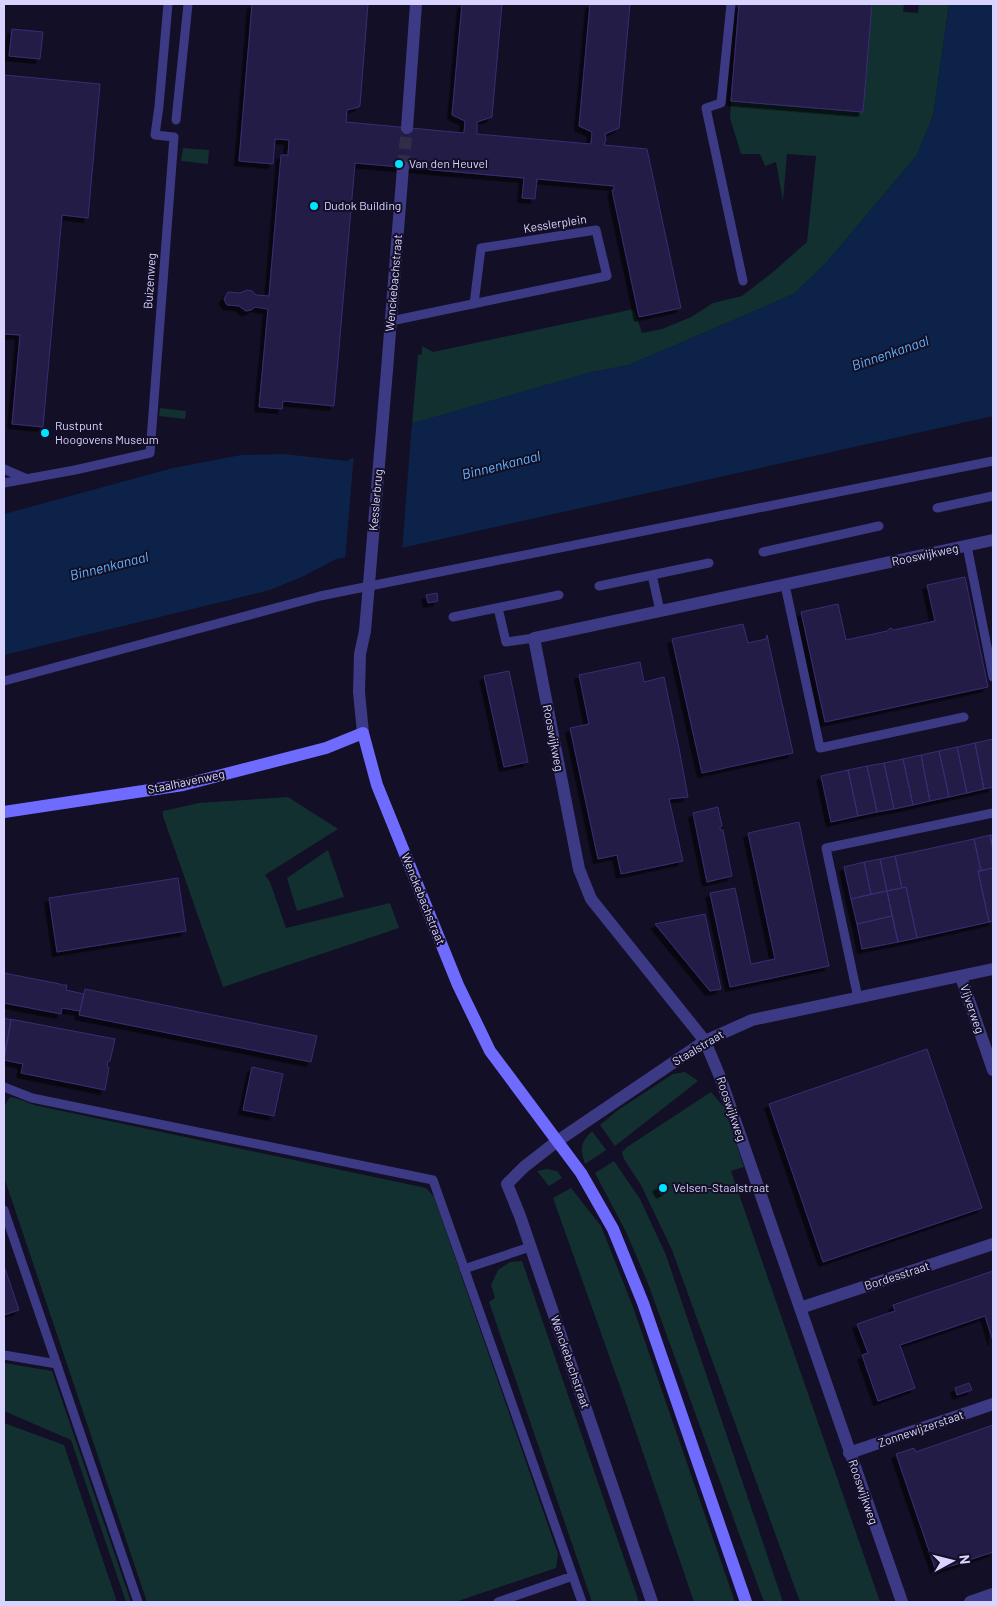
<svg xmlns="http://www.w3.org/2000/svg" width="997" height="1606" font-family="Barlow,sans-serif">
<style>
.green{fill:#12302f}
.water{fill:#0c2248}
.pier{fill:#130f26}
.building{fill:#241b47;stroke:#3b2d73;filter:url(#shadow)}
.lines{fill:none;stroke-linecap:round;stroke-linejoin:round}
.street-tunnel{stroke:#312d47;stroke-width:12;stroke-dasharray:12 6;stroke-linecap:butt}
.lane{stroke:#3d3a85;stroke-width:9}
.street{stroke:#3d3a85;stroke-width:12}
.secondary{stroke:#6f6bff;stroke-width:12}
.street-bridge{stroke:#3d3a85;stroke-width:12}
.poi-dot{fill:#00e5ff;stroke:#130f26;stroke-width:2}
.labels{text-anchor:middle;stroke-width:4;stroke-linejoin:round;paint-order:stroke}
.poi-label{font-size:12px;fill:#d9d4ff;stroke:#130f26;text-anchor:start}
.street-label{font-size:12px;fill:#d9d4ff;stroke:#130f26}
.water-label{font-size:14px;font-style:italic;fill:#62b6ff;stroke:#130f26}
</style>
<defs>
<filter id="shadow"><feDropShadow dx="-4.5" dy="4.5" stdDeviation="0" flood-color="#0009"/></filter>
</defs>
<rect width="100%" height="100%" fill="#130f26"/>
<path class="green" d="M 872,4 L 904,4 L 903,12 L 918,13 L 919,4 L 949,4 L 933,116 L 917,155 L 827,262 L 794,294 L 629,365 L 588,373 L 412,424 L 418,355 L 422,354 L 422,346 L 433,352 L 634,309 L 642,333 L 662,329 L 691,317 L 713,303 L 742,296 L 773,272 L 807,242 L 816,156 L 787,154 L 783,201 L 776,162 L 765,166 L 760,154 L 741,154 L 730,118 L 731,101 L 863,112 Z
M 183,148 L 209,150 L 208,164 L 181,161 Z
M 160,408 L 186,411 L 185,419 L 159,416 Z
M 288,797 L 338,829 L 265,875 L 270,882 L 286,928 L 390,903 L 399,928 L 223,987 L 163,816 L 163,811 L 199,803 Z
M 328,850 L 344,897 L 297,911 L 287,878 Z
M 685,1072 L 698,1081 L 615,1146 L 600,1125 L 618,1110 L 673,1074 Z
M 711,1092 L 724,1107 L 744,1167 L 731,1171 L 880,1602 L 800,1602 L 672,1250 L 641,1185 L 624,1159 L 622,1152 L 627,1147 Z
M 10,1097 L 19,1099 L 34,1105 L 426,1188 L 434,1197 L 558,1554 L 556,1568 L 455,1602 L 147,1602 L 4,1177 L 4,1106 Z
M 592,1131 L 606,1150 L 585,1164 C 580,1149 580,1143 592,1131 Z
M 614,1161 L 640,1199 L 666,1255 L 783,1602 L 764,1602 L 647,1281 L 626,1232 L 595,1173 Z
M 547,1169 L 557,1171 L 562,1178 L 549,1186 L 537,1171 Z
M 571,1188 L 601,1226 L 633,1307 L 735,1602 L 694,1602 L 627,1406 L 553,1198 Z
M 522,1261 L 639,1602 L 592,1602 L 489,1302 L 495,1298 L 491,1285 L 498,1270 L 510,1262 Z
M 4,1363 L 52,1371 L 131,1602 L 126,1602 L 71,1440 L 4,1411 Z
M 4,1423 L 64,1445 L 117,1602 L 4,1602 Z"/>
<path class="water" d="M 949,4 L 993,4 L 993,416 L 406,547 L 336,559 L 304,576 L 270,590 L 4,655 L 4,514 L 173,468 L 241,455 L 284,454 L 347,461 L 416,422 L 588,373 L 629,365 L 794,294 L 827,262 L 917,155 L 933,116 Z"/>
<path class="pier" d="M 412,421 L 402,551 L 345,560 L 354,454 Z"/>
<path class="building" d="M 252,4 L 368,4 L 360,105 L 359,107 L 347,110 L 346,122 L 464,133 L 465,121 L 452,115 L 462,4 L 502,4 L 492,117 L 477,122 L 477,134 L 591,144 L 592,132 L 579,126 L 590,4 L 630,4 L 619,128 L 605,134 L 606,139 L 604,145 L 647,149 L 681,308 L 639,317 L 612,190 L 614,190 L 614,186 L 537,179 L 535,199 L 522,198 L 524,178 L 355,163 L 334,406 L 283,401 L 282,409 L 259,407 L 268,309 L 255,307 L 251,310 L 246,311 L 239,306 L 227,305 L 224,299 L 228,292 L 240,293 L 247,290 L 252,291 L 256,295 L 269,296 L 281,155 L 288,155 L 289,140 L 275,139 L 273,164 L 239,161 Z
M 739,4 L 872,4 L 863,112 L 731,101 Z
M 12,29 L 43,32 L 40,59 L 9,56 Z
M 4,75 L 100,84 L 88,218 L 62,215 L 43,427 L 12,424 L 20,335 L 4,334 Z
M 965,577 L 988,687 L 825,722 L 801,612 L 838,604 L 846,640 L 887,631 L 890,628 L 894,630 L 935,621 L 927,585 Z
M 437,593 L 438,601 L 428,603 L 426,595 Z
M 743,624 L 748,643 L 766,639 L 767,635 L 793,753 L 702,773 L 672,639 Z
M 640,662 L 644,682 L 664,677 L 679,748 L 688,797 L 669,799 L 683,861 L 621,874 L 617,855 L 598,859 L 570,728 L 589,724 L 579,675 Z
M 509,671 L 528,762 L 504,767 L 484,676 Z
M 993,739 L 993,787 L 984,789 L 975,743 Z
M 975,743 L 984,789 L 967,793 L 957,747 Z
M 957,747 L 967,793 L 949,797 L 939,751 Z
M 939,751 L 949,797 L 930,801 L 921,755 Z
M 921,755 L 930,801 L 913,805 L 903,759 Z
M 903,759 L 913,805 L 894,809 L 884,763 Z
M 884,763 L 894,809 L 877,812 L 867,766 Z
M 867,766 L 877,812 L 858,816 L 848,770 Z
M 848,770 L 858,816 L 831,822 L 821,776 Z
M 718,807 L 722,826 L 720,827 L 720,830 L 723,830 L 732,876 L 707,882 L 693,813 Z
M 799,822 L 829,966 L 730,987 L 710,893 L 735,888 L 751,964 L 775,959 L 748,833 Z
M 990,835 L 993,835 L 993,850 Z
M 990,835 L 993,850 L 993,868 L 981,871 L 974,839 Z
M 974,839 L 981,871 L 978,871 L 989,922 L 917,938 L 906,887 L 902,888 L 895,856 Z
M 895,856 L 902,888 L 887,891 L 880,859 Z
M 880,859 L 887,891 L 871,894 L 864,862 Z
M 864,862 L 871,894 L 851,899 L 844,867 Z
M 993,868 L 993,921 L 989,922 L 978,871 Z
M 178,878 L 186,931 L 57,952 L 49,898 Z
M 906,887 L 917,938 L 898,942 L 887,891 Z
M 887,891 L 892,916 L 857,924 L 851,899 Z
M 705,914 L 721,989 L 710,991 L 655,924 Z
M 892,916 L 898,942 L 862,949 L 857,924 Z
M 4,973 L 60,984 L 60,985 L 67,985 L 66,990 L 84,994 L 80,1011 L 62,1008 L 61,1014 L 4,1003 Z
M 85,989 L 317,1036 L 311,1062 L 79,1015 Z
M 4,1018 L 11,1020 L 4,1058 Z
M 10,1019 L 115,1039 L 110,1061 L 108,1061 L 107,1067 L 109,1068 L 105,1090 L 21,1073 L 23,1064 L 4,1060 L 11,1020 Z
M 927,1049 L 982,1208 L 823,1262 L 769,1104 Z
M 252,1067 L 283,1074 L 274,1116 L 243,1110 Z
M 664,1183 L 668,1190 L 661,1194 L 657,1187 Z
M 4,1266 L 19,1310 L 4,1315 Z
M 993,1271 L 993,1341 L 985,1316 L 900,1345 L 915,1388 L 878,1401 L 862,1355 L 868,1353 L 857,1324 L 895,1311 L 893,1305 Z
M 969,1383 L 972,1390 L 957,1395 L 955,1388 Z
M 993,1425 L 993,1552 L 936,1571 L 896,1454 L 914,1448 L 916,1452 Z"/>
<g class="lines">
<path class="street-tunnel" d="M 403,167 L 407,128"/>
<path class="lane" d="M 731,4 L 721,103 L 706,108 L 743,281
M 176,120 L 188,4
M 391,321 L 607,276 L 596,230 L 481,248 L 474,304
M 4,469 L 27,479
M 4,483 L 75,470 L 150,453 L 174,137 L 155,135 L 159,106 L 168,4
M 937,508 L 993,496
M 967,546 L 993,677
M 763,552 L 879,526
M 652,575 L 660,611
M 785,585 L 820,748 L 964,717
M 599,586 L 709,563
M 498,608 L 506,642 L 534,638
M 453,617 L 559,595
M 4,681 L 320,596 L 993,461
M 858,998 L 826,848 L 993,813
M 4,1087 L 32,1098 L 433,1180 L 582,1602
M 4,1210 L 138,1602
M 464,1269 L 530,1247
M 4,1355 L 57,1364
M 498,1602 L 573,1576"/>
<path class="street" d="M 407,128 L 416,4
M 387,370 L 403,167
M 363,733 L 359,692 L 360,654 L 365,631
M 961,977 L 993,1070
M 800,1308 L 993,1244
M 849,1453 L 993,1404
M 652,1602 L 520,1216 L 507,1184 L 524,1167 L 556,1142 L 705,1041 L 752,1020 L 993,969
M 902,1602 L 720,1077 L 705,1041 L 591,899 L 579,869 L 534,638 L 993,540
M 970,1602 L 993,1594"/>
<path class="secondary" d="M 4,812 L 183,785 L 326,748 L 363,733 L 377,785 L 458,985 L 490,1051 L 581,1173 L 613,1229 L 643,1303 L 746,1602"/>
<path class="street-bridge" d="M 365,631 L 387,370"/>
</g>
<g class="poi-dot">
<circle cx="399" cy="164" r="5"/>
<circle cx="314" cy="206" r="5"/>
<circle cx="45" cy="433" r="5"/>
<circle cx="663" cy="1188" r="5"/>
</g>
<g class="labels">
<g class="poi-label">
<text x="409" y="168">Van den Heuvel</text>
<text x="324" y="210">Dudok Building</text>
<text x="55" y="430">Rustpunt<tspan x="55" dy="14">Hoogovens Museum</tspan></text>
<text x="673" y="1192">Velsen-Staalstraat</text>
</g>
<g class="street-label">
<text transform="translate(555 224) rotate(-9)" y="4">Kesslerplein</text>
<text transform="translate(150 281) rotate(-86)" y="4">Buizenweg</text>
<text transform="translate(394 283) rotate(-85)" y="4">Wenckebachstraat</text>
<text transform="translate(376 500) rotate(-85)" y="4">Kesslerbrug</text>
<text transform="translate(925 555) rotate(-12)" y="4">Rooswijkweg</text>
<text transform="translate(553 738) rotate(79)" y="4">Rooswijkweg</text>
<text transform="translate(186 782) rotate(-12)" y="4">Staalhavenweg</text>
<text transform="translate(423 899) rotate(68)" y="4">Wenckebachstraat</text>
<text transform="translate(972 1009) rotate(71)" y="4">Vijverweg</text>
<text transform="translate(698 1048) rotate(-31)" y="4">Staalstraat</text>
<text transform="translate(731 1109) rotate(71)" y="4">Rooswijkweg</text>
<text transform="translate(897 1276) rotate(-18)" y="4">Bordesstraat</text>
<text transform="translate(570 1362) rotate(71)" y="4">Wenckebachstraat</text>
<text transform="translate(921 1429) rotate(-19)" y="4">Zonnewijzerstaat</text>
<text transform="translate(863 1492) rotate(71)" y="4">Rooswijkweg</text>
</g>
<g class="water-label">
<text transform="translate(890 353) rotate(-19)" y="5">Binnenkanaal</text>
<text transform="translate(501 465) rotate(-14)" y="5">Binnenkanaal</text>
<text transform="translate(109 566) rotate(-14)" y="5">Binnenkanaal</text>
</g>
</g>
<rect width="997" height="1606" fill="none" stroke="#d9d4ff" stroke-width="10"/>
<g transform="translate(952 1561) rotate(83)" stroke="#130f26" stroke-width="4" paint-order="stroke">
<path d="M0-4L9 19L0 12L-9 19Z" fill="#d9d4ff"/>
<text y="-8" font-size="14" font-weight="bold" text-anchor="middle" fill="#d9d4ff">N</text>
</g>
</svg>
